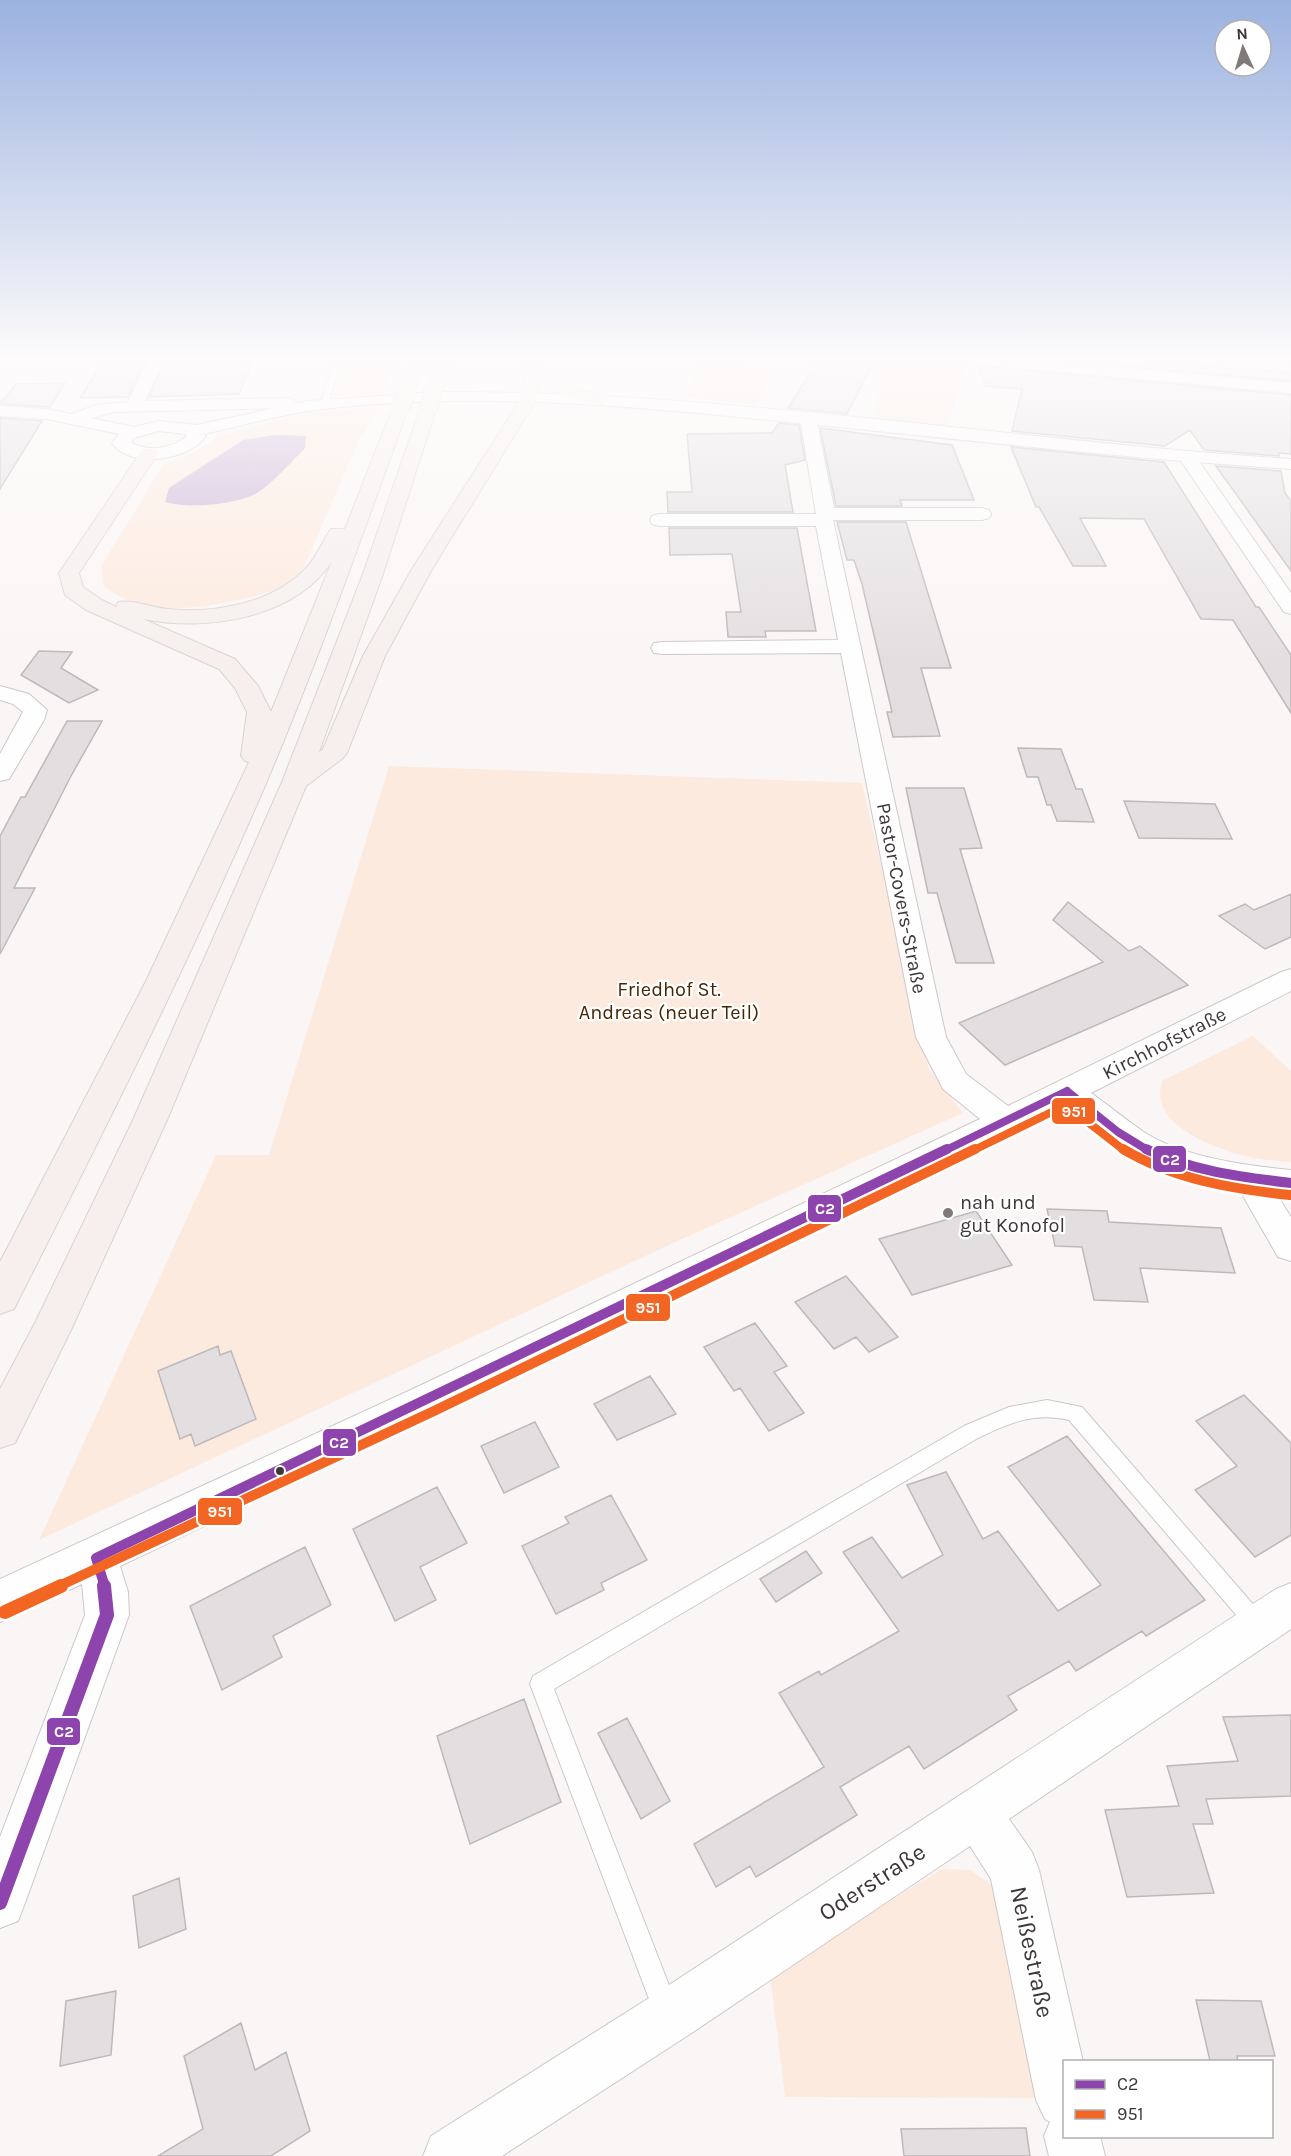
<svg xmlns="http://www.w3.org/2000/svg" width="1291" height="2156" font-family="Karla,sans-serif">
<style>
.green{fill:#fdeade}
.water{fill:#c7b0d5}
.building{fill:#e3dfe1;stroke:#bdb9bb;stroke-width:1.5}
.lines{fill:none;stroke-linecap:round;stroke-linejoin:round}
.lane-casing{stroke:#cdc7c8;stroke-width:2}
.street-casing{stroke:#cdc7c8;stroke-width:2}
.secondary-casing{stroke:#cdc7c8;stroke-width:2}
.highway-casing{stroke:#d7d4d4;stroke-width:2}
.lane{fill:#fefefe;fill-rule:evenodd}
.street{fill:#fefefe;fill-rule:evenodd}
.secondary{fill:#fefefe;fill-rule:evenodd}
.highway{fill:#f6efee;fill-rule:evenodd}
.highway-bridge-casing{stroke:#d7d4d4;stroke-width:20;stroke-linecap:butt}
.highway-bridge{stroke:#f6efee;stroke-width:18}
.bus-1-far2-casing{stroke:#fff;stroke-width:13}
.bus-1-far1-casing{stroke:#fff;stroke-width:15}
.bus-1-casing{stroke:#fff;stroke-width:19}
.bus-2-far2-casing{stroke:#fff;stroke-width:13}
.bus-2-far1-casing{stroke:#fff;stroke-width:15}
.bus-2-casing{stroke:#fff;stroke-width:19}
.bus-1-far2{stroke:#8e44ad;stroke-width:8}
.bus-1-far1{stroke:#8e44ad;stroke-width:10}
.bus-1{stroke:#8e44ad;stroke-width:14}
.bus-2-far2{stroke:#f26522;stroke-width:8}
.bus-2-far1{stroke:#f26522;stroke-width:10}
.bus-2{stroke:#f26522;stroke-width:14}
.poi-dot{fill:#807a7a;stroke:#fff;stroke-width:2}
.bus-dot{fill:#3d3738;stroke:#fff;stroke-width:2}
.labels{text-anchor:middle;stroke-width:4.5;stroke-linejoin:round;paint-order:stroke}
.street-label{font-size:20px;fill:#3d3738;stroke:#fff}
.park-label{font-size:20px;fill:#472604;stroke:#fff}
.poi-label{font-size:20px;fill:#3d3738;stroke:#fff;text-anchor:start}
.near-street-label{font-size:24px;fill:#3d3738;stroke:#fff}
.line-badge{stroke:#fff;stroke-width:2}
.badge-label{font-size:16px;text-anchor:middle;font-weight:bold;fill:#fff}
</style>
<rect width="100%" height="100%" fill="#fbf6f6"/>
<path class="green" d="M 350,360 L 396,360 L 382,393 L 333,395 Z
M 700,360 L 747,360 L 743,368 L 770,371 L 756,405 L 685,397 Z
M 886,360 L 968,363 L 946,427 L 874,419 Z
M 379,407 L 358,442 L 303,569 C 299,573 295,578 290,582 C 266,599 184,612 154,608 C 135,606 119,597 104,586 L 101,567 L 163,465 L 208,445 L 217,436 L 244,429 L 307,413 Z
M 389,766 L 862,783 L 929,1069 L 963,1113 L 671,1244 L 39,1540 L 216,1155 L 269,1155 Z
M 1253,1036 L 1291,1071 L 1291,1162 C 1276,1160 1259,1160 1245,1156 C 1213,1148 1145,1122 1163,1080 Z
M 942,1869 L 970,1870 L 992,1885 L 1008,1924 L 1044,2098 L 785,2097 L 770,1975 Z"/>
<path class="water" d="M 274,435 L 306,436 L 305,448 C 293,460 271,485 257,493 C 236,505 187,509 165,502 L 169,488 L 243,440 Z"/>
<path class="building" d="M 171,360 L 253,360 L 239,394 L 149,397 L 165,361 Z
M 818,360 L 875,360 L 847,414 L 788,408 Z
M 1056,360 L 1200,360 L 1200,367 L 1291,372 L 1291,381 Z
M 145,362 L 128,397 L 80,398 L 102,363 Z
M 977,366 L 1291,395 L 1291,454 L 1279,453 L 1279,456 L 1204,450 L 1190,430 L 1165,446 L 1012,431 L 1022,389 L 986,386 Z
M 65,383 L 50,407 L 0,404 L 16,384 Z
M 0,418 L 42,421 L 0,489 Z
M 779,423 L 799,425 L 805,460 L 785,465 L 793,512 L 668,512 L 667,492 L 692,492 L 687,434 L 772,433 Z
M 820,428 L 952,445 L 974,500 L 900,500 L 902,506 L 836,506 Z
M 1011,447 L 1164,462 L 1256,607 L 1259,607 L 1291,655 L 1291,713 L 1233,620 L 1201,619 L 1144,519 L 1080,518 L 1106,566 L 1073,566 L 1039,507 L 1036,507 Z
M 1216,466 L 1281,471 L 1285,493 L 1291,501 L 1291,571 Z
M 837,522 L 906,522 L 951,668 L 921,668 L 940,736 L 893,737 L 887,712 L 892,712 L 862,584 L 854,560 L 847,560 Z
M 669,528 L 797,528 L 816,631 L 765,631 L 766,637 L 728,637 L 726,612 L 741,612 L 732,554 L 670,555 Z
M 39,651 L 72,652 L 61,668 L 98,690 L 69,703 L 21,675 Z
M 67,721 L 102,721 L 71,776 L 14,888 L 35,888 L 0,954 L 0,836 L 21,797 L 25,797 Z
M 1018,748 L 1061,749 L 1076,789 L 1082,789 L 1094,822 L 1057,821 L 1051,805 L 1047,805 L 1038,777 L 1027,777 Z
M 906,788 L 964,788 L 982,848 L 960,849 L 994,963 L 956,963 L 937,893 L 928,893 Z
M 1124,801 L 1215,804 L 1232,839 L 1139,838 Z
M 1291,894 L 1291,937 L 1265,949 L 1219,916 L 1245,904 L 1254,910 Z
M 1068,902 L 1129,951 L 1140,946 L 1188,985 L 1005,1065 L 959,1023 L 1103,962 L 1053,920 Z
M 1047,1209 L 1107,1211 L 1109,1222 L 1221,1228 L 1235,1273 L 1140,1268 L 1148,1302 L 1094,1300 L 1082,1247 L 1055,1246 Z
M 976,1211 L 1012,1265 L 912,1295 L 879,1239 Z
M 846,1276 L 898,1337 L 869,1352 L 856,1337 L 834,1349 L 795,1302 Z
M 755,1323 L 787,1366 L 774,1372 L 804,1413 L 769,1431 L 740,1388 L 734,1391 L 704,1347 Z
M 218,1346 L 220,1355 L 231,1351 L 256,1419 L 195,1446 L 191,1434 L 180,1439 L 158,1371 Z
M 650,1376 L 676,1414 L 617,1440 L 594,1404 Z
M 1244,1395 L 1291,1443 L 1291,1535 L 1255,1557 L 1195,1490 L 1237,1466 L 1196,1421 Z
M 535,1422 L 559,1467 L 504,1493 L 481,1446 Z
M 1067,1436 L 1205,1600 L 1146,1636 L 1142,1631 L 1076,1671 L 1069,1661 L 1008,1696 L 1017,1710 L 924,1769 L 909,1746 L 840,1787 L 857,1815 L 756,1877 L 750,1866 L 716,1887 L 694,1844 L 824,1767 L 779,1693 L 819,1671 L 821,1675 L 899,1631 L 843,1552 L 872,1537 L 902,1578 L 943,1555 L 907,1485 L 946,1472 L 983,1539 L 998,1531 L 1058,1611 L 1101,1585 L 1008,1467 Z
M 437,1487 L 467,1543 L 420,1567 L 436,1600 L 395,1621 L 353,1529 Z
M 611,1495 L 647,1560 L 601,1583 L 604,1590 L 556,1614 L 522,1546 L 569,1523 L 565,1517 Z
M 305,1547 L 331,1605 L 273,1636 L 282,1657 L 222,1690 L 190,1606 Z
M 806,1551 L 822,1573 L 776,1602 L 760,1579 Z
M 524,1699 L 561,1802 L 470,1844 L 437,1736 Z
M 1291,1715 L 1291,1796 L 1206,1799 L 1213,1824 L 1193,1824 L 1214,1893 L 1127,1897 L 1105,1810 L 1179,1806 L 1167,1766 L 1238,1761 L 1223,1717 Z
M 627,1718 L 670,1801 L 641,1819 L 598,1733 Z
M 179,1878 L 186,1929 L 139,1948 L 133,1896 Z
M 116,1991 L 111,2055 L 60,2066 L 66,2001 Z
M 1196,2000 L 1261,2001 L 1275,2056 L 1237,2056 L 1238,2061 L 1210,2061 Z
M 241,2023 L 255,2070 L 286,2052 L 310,2131 L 271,2156 L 158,2156 L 203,2129 L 184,2056 Z
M 1026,2128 L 1030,2156 L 904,2156 L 901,2129 Z"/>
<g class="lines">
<defs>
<path id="lane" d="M 333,363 L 340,365 L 330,398 L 332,404 L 328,406 L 325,406 L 322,398 Z
M 1047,1400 L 1082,1407 L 1264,1617 L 1267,1624 L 1264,1631 L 1257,1634 L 1250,1631 L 1069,1420 C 1035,1412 1008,1423 978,1438 L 554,1689 L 679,2011 L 675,2020 L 666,2024 L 657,2020 L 530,1684 L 533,1676 L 964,1426 L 1009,1407 Z"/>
<path id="street" d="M 148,360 L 163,360 L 145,401 L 290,398 L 298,403 L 290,408 L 114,412 L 72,424 L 66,422 L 64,419 L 66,416 L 96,405 L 128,402 Z
M 972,360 L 1030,360 L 1291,383 L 1291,393 L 979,364 Z
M 808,413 L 816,418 L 834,508 L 982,508 L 989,510 L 991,514 L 989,518 L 982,520 L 833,520 L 946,1037 L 966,1074 L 1008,1106 L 1281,972 L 1291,969 L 1291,991 L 1091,1093 C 1110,1106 1128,1122 1147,1134 C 1184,1157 1248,1166 1291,1170 L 1291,1196 L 1277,1195 L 1291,1217 L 1291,1261 L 1278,1257 L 1239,1189 L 1177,1174 L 1125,1153 L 1065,1106 L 443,1412 L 120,1566 L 128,1592 L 129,1615 L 25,1903 L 18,1921 L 0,1928 L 0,1837 L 85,1615 L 82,1584 L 0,1622 L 0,1579 L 415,1388 L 980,1119 L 943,1089 L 916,1037 L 841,653 L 662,654 L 654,653 L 651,648 L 654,643 L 662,642 L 838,640 L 816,526 L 659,526 L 652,524 L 650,520 L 652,516 L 659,514 L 816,514 L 800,418 Z
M 1188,453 L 1194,454 L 1291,593 L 1291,614 L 1284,612 L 1179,458 L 1182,454 Z
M 0,686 L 29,694 L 47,710 L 44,720 L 12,774 L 9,779 L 0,781 L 0,754 L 23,712 L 13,704 L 0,700 Z
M 1291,1583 L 1291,1629 L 1009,1819 L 1032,1852 L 1039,1870 L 1083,2062 L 1064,2062 L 1064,2136 L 1100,2136 L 1105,2156 L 1049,2156 L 1044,2136 L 1050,2122 L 1045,2119 L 1036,2100 L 991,1879 L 970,1846 L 687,2036 L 502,2156 L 423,2156 L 431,2136 L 649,1998 L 1276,1589 Z"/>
<path id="secondary" d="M 433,392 C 720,390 1005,440 1291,459 L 1291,469 C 1123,458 956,439 788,422 C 634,406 477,391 322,409 C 282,414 244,425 204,434 L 206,436 C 189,460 131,470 112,443 L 119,434 L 47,419 L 0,416 L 0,406 L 47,409 L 134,427 L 159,421 L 196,425 L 308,401 ZM 159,431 L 185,434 L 187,436 C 173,448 147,453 131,442 L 134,438 Z"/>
<path id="highway" d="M 411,360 L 427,360 L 414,393 L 406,398 L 398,393 Z
M 436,360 L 452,360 L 442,392 L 434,397 L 426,392 Z
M 521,360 L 537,360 L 538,366 L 562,384 L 606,397 L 608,401 L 600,406 L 594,405 L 550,390 L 539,382 L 537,399 L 432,569 L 385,656 L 347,753 L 343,758 L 306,786 L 167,1120 L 71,1330 L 15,1443 L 0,1448 L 0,1389 L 36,1321 L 133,1120 L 282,782 L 363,574 L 420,409 L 428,404 L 436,409 L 383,574 L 319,752 L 323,749 L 363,656 L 412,569 L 521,399 L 524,377 Z
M 400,404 L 408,409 C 362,536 317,664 264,788 C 188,965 101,1137 14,1309 L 0,1314 L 0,1262 L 146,981 L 249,762 L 245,761 L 241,756 L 247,712 L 235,688 L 219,669 L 86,610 L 65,595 L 59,573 L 143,449 L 155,449 L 158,453 L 79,573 L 83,587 L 102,600 L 116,607 L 118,602 C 134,599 152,608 168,609 C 214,614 274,603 306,568 C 317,557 322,541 331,529 L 345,529 L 392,409 ZM 332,561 L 271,712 L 258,686 L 235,659 L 143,619 C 206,632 296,618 332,561 Z"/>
</defs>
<use href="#lane" class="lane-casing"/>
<use href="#street" class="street-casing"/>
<use href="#secondary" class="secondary-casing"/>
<use href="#highway" class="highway-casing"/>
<use href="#lane" class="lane"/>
<use href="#street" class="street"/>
<use href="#secondary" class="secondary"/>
<use href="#highway" class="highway"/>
<defs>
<path id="highway-bridge" d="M 400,409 L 406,393
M 428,409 L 434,392"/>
</defs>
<use href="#highway-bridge" class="highway-bridge-casing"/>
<use href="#highway-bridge" class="highway-bridge"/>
<defs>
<path id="bus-1-far2" d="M 1067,1091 L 1118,1132 L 1149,1151
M 944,1151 L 1067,1091"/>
<path id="bus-1-far1" d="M 1146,1149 C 1191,1171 1242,1177 1291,1183
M 96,1558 L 947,1149
M 96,1558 L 105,1587"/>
<path id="bus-1" d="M 0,1903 L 107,1615 L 104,1586"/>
<path id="bus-2-far2" d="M 972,1151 L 1066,1105 L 1125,1151"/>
<path id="bus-2-far1" d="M 1123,1149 C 1173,1179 1232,1189 1290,1195
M 57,1587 L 434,1411 L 975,1149"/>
<path id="bus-2" d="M 5,1612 L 61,1586"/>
</defs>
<use href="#bus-1-far2" class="bus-1-far2-casing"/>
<use href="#bus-1-far1" class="bus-1-far1-casing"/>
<use href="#bus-1" class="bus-1-casing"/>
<use href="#bus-2-far2" class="bus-2-far2-casing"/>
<use href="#bus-2-far1" class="bus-2-far1-casing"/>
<use href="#bus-2" class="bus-2-casing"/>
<use href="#bus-1-far2" class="bus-1-far2"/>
<use href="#bus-1-far1" class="bus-1-far1"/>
<use href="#bus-1" class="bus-1"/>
<use href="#bus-2-far2" class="bus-2-far2"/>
<use href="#bus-2-far1" class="bus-2-far1"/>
<use href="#bus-2" class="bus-2"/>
</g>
<linearGradient id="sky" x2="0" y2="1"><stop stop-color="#9bb2e0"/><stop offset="0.54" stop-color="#fdfbfb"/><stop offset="1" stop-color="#fdfbfb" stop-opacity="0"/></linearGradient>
<rect width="1291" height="662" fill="url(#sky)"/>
<circle class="poi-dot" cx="948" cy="1213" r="6"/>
<circle class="bus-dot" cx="280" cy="1471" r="5"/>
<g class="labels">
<g class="street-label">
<text transform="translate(902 898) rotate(79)" y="7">Pastor-Covers-Straße</text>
<text transform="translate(1164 1043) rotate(-27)" y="7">Kirchhofstraße</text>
</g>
<g class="park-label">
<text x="669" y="996">Friedhof St.<tspan x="669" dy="23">Andreas (neuer Teil)</tspan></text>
</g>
<g class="poi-label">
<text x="960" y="1209">nah und<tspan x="960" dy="23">gut Konofol</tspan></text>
</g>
<g class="near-street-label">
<text transform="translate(872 1882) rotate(-33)" y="8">Oderstraße</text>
<text transform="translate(1032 1952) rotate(78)" y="8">Neißestraße</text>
</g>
</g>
<g class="line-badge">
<rect x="1051" y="1097" width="45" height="28" rx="6" fill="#f26522"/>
<rect x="1152" y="1145" width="35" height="28" rx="6" fill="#8e44ad"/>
<rect x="807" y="1194" width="35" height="29" rx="6" fill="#8e44ad"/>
<rect x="625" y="1293" width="46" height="29" rx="6" fill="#f26522"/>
<rect x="322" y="1428" width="35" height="29" rx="6" fill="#8e44ad"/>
<rect x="197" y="1497" width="46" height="29" rx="6" fill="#f26522"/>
<rect x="46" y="1717" width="35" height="29" rx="6" fill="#8e44ad"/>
</g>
<g class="badge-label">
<text x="1074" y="1117">951</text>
<text x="1170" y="1165">C2</text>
<text x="825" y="1214">C2</text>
<text x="648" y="1313">951</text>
<text x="339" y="1448">C2</text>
<text x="220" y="1517">951</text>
<text x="64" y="1737">C2</text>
</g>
<rect x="1063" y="2060" width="210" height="78" fill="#ffffff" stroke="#b1afaf" stroke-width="1.5"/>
<rect x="1075" y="2080" width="30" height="9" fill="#8e44ad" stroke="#b1afaf" stroke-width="1.5"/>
<text x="1117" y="2090" font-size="18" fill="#3d3738">C2</text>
<rect x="1075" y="2110" width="30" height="9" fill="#f26522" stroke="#b1afaf" stroke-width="1.5"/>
<text x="1117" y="2120" font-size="18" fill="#3d3738">951</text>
<g transform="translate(1243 48) rotate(356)"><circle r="28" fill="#ffffff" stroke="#b1afaf" stroke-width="1.5"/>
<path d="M0-4.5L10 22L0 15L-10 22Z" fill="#807a7a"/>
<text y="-9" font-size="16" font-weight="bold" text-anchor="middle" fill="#3d3738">N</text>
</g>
</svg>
